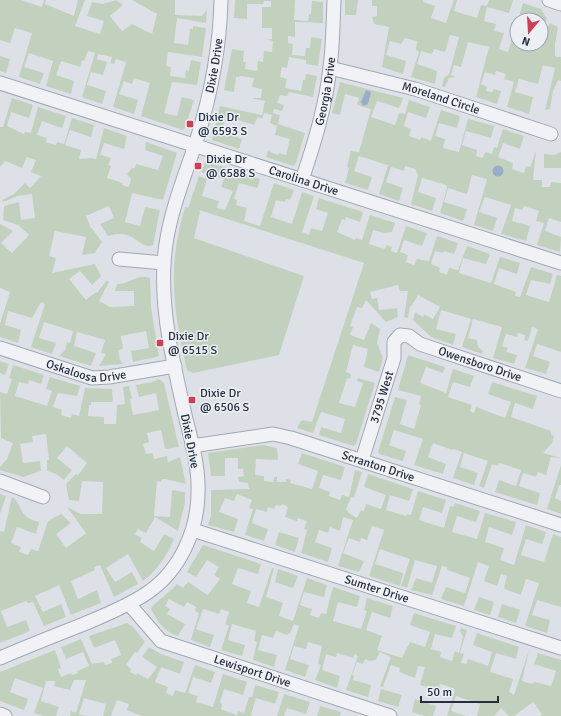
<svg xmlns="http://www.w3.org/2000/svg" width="561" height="716" font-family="Signika,sans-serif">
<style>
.green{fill:#c2d1be}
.water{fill:#96aec9}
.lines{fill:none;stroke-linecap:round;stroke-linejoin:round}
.minor-casing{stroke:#a2a8b1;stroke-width:15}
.minor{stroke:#f0f2f6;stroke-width:13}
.poi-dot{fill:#d13d51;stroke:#ecf0f5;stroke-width:1.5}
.labels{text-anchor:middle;stroke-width:3;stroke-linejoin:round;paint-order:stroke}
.street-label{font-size:12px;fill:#262e3e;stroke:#ecf0f5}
.poi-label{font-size:12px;fill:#262e3e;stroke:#ecf0f5;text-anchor:start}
</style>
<rect width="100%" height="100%" fill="#dde1e7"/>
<path class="green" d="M 0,0 L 21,0 L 42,7 L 44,0 L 46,0 L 45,4 L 74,16 L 78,0 L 85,0 L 75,26 L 100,34 L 104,21 L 87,16 L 92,2 L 103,4 L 116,0 L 123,5 L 110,16 L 122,31 L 132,24 L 152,34 L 157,14 L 132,0 L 175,0 L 175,15 L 202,16 L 207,10 L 206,23 L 177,18 L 174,43 L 188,45 L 190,29 L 193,29 L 193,26 L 206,28 L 202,57 L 168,52 L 166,66 L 171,67 L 170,76 L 185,78 L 186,70 L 189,71 L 191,60 L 201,62 L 197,85 L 172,82 L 164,113 L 177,116 L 182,97 L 194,100 L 185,128 L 183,130 L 141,116 L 150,83 L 134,78 L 132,84 L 124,81 L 119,94 L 138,100 L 134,114 L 113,107 L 126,62 L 116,59 L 114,64 L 110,63 L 112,57 L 98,54 L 97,59 L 107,62 L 103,75 L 91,72 L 87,85 L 106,91 L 102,104 L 82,97 L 95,53 L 88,51 L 84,61 L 82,60 L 80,67 L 61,61 L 56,75 L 74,81 L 71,94 L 46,86 L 53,61 L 29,53 L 24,67 L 44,73 L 40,84 L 19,77 L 32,33 L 15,28 L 10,43 L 0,40 Z
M 235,0 L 295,0 L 294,20 L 308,21 L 309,14 L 311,14 L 312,1 L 323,2 L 323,23 L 295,22 L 295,37 L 288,36 L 288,43 L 293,44 L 292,55 L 305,56 L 306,48 L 310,48 L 311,37 L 322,39 L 318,66 L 306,64 L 306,60 L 289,57 L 287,68 L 282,67 L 280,77 L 287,79 L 285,88 L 301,91 L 303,80 L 305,80 L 306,74 L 317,76 L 313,97 L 289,92 L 287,96 L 280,95 L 277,103 L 284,105 L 282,111 L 274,109 L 273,113 L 280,115 L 278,124 L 305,133 L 296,163 L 293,166 L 266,157 L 268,151 L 278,155 L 279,153 L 286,155 L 290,139 L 275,135 L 277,126 L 270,123 L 272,115 L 264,113 L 262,119 L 258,117 L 254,125 L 226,116 L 221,131 L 242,139 L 239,149 L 212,140 L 220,106 L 262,115 L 265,101 L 251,98 L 261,98 L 262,89 L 252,87 L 254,78 L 240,76 L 239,77 L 236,77 L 234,92 L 224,90 L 232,49 L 244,51 L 243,62 L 246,62 L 245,69 L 257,71 L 258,61 L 263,62 L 264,51 L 272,52 L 273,41 L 266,39 L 272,39 L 272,28 L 262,28 L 262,7 L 271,7 L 271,1 L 264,1 L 263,4 L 247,4 L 247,19 L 234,18 Z
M 345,0 L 358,0 L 356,15 L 345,15 Z
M 372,0 L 423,0 L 423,2 L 435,6 L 431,18 L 446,23 L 454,0 L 457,0 L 454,11 L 477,18 L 481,5 L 487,6 L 489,0 L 513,0 L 509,13 L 487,7 L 484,21 L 496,24 L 494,31 L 504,33 L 499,49 L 508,52 L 517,22 L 517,44 L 529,46 L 530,44 L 536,47 L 538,44 L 541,44 L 541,39 L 550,23 L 558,27 L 555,44 L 555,55 L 556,57 L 561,57 L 561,81 L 558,80 L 553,91 L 550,109 L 545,110 L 555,68 L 543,65 L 538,84 L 519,79 L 515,92 L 533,97 L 529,114 L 507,107 L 514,82 L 504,79 L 506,74 L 496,71 L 495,75 L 485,72 L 481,84 L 487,87 L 486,91 L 492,92 L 494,89 L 501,91 L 497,104 L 476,97 L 489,47 L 468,42 L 461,67 L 454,65 L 451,75 L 456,77 L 449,78 L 445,87 L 442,86 L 444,78 L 449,74 L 459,37 L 450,35 L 445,52 L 434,49 L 432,54 L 421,51 L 417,64 L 437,71 L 435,84 L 411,77 L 419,52 L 416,50 L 417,41 L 405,38 L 401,44 L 390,41 L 386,55 L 406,61 L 403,74 L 382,67 L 389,27 L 374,24 L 372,17 L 377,16 L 377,6 L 372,6 Z
M 523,3 L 541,9 L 547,19 L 541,29 L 541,20 L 518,20 Z
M 0,56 L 10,59 L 6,73 L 0,71 Z
M 340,82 L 403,98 L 399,108 L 377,101 L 371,117 L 395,125 L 399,113 L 405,114 L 409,100 L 430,107 L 426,118 L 408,112 L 404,126 L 411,129 L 409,136 L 420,140 L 421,137 L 431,141 L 441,110 L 460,116 L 457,128 L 439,123 L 435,136 L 445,139 L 443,148 L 459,152 L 468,119 L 494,126 L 491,138 L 466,131 L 462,145 L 477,150 L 476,156 L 483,158 L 485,152 L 492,154 L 494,147 L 497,148 L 503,129 L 524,136 L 520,149 L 503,143 L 498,157 L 513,163 L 512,169 L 524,173 L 526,166 L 530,167 L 536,151 L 533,180 L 542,180 L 542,187 L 550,187 L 551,182 L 561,183 L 561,222 L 549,218 L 545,231 L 561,237 L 560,252 L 537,245 L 544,223 L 536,221 L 539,211 L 524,206 L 522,210 L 515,208 L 512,221 L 530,226 L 526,241 L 501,234 L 511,205 L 485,197 L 479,212 L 497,218 L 493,231 L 474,225 L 487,179 L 472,175 L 467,194 L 448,188 L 444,202 L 467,209 L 463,221 L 440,213 L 447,188 L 446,185 L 422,178 L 418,192 L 436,198 L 432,211 L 411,204 L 418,175 L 415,169 L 405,166 L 404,171 L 391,167 L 386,182 L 403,188 L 399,201 L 379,194 L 388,165 L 384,164 L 359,156 L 354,171 L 372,177 L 368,190 L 345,183 L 349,168 L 347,167 L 351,151 L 359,152 L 371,109 L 357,105 L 359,98 L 345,94 L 340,115 L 332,113 Z
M 12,98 L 33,105 L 29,118 L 11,112 L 7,126 L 24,134 L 25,132 L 31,133 L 38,107 L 66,116 L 62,128 L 42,121 L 37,135 L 47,138 L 46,142 L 56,145 L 57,142 L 64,144 L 72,118 L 94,125 L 91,137 L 70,130 L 65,145 L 81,150 L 79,159 L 91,158 L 96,159 L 104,128 L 127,136 L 124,149 L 104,143 L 100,155 L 111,158 L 108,165 L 111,166 L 107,178 L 123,183 L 122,185 L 129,187 L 131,179 L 127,174 L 132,168 L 135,168 L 136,164 L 158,170 L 163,156 L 145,150 L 146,142 L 177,153 L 163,200 L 132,193 L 125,222 L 140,226 L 145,207 L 160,210 L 153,245 C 138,250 135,227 108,236 L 100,224 L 114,218 L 109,206 L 86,216 L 91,228 L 92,228 L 102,242 L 95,253 L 82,255 L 86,237 L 55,231 L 49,256 L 56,258 L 52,273 L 95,264 L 101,276 L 92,285 L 80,271 L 69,279 L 86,300 L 96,292 L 97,293 L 107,280 L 109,282 L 99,301 L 110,307 L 134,306 L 134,291 L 115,291 L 117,284 C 129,284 139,273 150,278 L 151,307 L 159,356 L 156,357 L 133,362 L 131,351 L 149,348 L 146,331 L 121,336 L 123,349 L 118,350 L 120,360 L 123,364 L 99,366 L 106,354 L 101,353 L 105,340 L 77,332 L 74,346 L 96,353 L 91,366 L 59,356 L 65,350 L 67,342 L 70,343 L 73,331 L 44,322 L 39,338 L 56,343 L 52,354 L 31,347 L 45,304 L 41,302 L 32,318 L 8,311 L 5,325 L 21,330 L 18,343 L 0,337 L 0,324 L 10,292 L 0,288 L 0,224 L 13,231 L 1,243 L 12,253 L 29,235 L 18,225 L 3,220 L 4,206 L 19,202 L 21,220 L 35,218 L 32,194 L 18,196 L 3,202 L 2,200 L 14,194 L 25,183 L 30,188 L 41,176 L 31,172 L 36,160 L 27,157 L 22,168 L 5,161 L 0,167 L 0,127 L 3,127 Z
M 561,152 L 561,168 L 544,168 L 544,154 L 554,155 Z
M 205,162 L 209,162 L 260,179 L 257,188 L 239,183 L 234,199 L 237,200 L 236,205 L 247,208 L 244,221 L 260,226 L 274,183 L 294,190 L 290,200 L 286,199 L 285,202 L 276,200 L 271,217 L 292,224 L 302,192 L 314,196 L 302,232 L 309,235 L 311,228 L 322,231 L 328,213 L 316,209 L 319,198 L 363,212 L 360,222 L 346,217 L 345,220 L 342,219 L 337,232 L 355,240 L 356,238 L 362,240 L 370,215 L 395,223 L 392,232 L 385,233 L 373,230 L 369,244 L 385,249 L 387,245 L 392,247 L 391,251 L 397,253 L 406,226 L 427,233 L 422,246 L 404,240 L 400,252 L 408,255 L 406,262 L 414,265 L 417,259 L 429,261 L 437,236 L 458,243 L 454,254 L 444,251 L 443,253 L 435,251 L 431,264 L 440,268 L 439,272 L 447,275 L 449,268 L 458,270 L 467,246 L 490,254 L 486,264 L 463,258 L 459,273 L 491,283 L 500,257 L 520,263 L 517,274 L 499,268 L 494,284 L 516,292 L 515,296 L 520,297 L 531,267 L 553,274 L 550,284 L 531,280 L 526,295 L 549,302 L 557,275 L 561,276 L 561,352 L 537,344 L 533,356 L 550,362 L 546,374 L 525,368 L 538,329 L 532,327 L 528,341 L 524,340 L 525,335 L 518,333 L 517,337 L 506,334 L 502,346 L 508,348 L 506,352 L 517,355 L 514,364 L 493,358 L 502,327 L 473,319 L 468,338 L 477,340 L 478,347 L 483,351 L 482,354 L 462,347 L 471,319 L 441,310 L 436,329 L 456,334 L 453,345 L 431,337 L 413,320 L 415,312 L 423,317 L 424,314 L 433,319 L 440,307 L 418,295 L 411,307 L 410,306 L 408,318 L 404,317 L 408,291 L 400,291 L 398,285 L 370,292 L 372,299 L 377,298 L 379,310 L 397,308 L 398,317 L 386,322 L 366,300 L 362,308 L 357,307 L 350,326 L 353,327 L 350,335 L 364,340 L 371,323 L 380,329 L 377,343 L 383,358 L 379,372 L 364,367 L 368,349 L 353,345 L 346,372 L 351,374 L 350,379 L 347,378 L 339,403 L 355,407 L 363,383 L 357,381 L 358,378 L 375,383 L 356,444 L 354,446 L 350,445 L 319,435 L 321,427 L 341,433 L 345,419 L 321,412 L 313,433 L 297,428 L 300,422 L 303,420 L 312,422 L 364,263 L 199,210 L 200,212 L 194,238 L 304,276 L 279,355 L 193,373 L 187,370 C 173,311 167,266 185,207 L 188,208 L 199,176 L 207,179 L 202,196 L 219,201 L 217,208 L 225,210 L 233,191 L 221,187 L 224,179 L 201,172 Z
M 408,355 L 445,367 L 443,373 L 426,367 L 420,383 L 446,393 L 453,369 L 474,376 L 470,387 L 453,382 L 448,397 L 472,405 L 470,411 L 474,413 L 476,407 L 505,418 L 511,402 L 488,394 L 492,382 L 537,396 L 533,409 L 515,403 L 511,417 L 551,431 L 551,435 L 554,436 L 552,443 L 543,453 L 561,458 L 551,457 L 546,475 L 538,472 L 536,477 L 523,473 L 519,486 L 540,493 L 537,505 L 495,492 L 499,480 L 516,486 L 521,470 L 499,463 L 498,466 L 492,464 L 484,488 L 479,486 L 488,461 L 464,453 L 460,467 L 478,473 L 474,485 L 453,478 L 462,452 L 454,449 L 452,450 L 433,443 L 428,457 L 446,464 L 443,474 L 414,465 L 423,439 L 394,430 L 389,445 L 406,451 L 403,461 L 379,454 L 378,452 L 395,397 L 407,400 L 400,424 L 414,429 L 421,405 L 419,404 L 421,396 L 398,390 Z
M 0,361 L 9,364 L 5,375 L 0,373 Z
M 13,365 L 44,375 L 41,384 L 29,380 L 28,384 L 19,382 L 15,396 L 47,406 L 52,391 L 46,389 L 50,377 L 80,386 L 77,396 L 58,393 L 53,407 L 62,410 L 61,415 L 71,418 L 72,414 L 79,416 L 85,388 L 112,389 L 113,402 L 91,402 L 91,405 L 89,405 L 88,416 L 104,417 L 104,424 L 116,424 L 117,405 L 125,404 L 123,387 L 129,386 L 132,398 L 130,399 L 133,415 L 159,410 L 156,393 L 139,397 L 136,385 L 152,382 L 159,379 L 164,383 L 179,447 L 165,449 L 161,430 L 147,433 L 149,442 L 143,444 L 146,454 L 153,453 L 154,459 L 167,456 L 168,462 L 180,457 L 186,484 L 165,479 L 162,479 L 161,482 L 157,481 L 154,516 L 170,517 L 172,490 L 185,492 L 185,503 L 178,531 L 155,517 L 146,533 L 138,529 L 135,534 L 142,538 L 140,542 L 154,551 L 164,534 L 174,539 C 168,554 157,571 143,581 L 128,554 L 106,568 L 115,582 L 132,572 L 138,584 L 114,597 L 100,565 L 94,567 L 95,570 L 71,581 L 78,599 L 97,590 L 101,603 L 71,615 L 59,585 L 35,596 L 43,612 L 61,604 L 66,617 L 44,626 L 33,602 L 28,603 L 26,601 L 1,611 L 7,627 L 26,620 L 30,631 L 0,643 L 0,531 L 4,532 L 12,497 L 15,499 C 23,510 21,518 39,522 L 36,534 L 17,527 L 11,543 L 21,547 L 19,552 L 28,555 L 31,549 L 38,551 L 48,521 L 61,514 L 71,523 L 56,534 L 66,548 L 86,533 L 67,507 L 81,514 L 102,514 L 103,482 L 82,481 L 79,501 L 69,500 L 66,484 L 76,474 L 78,475 L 87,463 L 67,446 L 57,458 L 72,470 L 64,480 L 56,474 L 47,471 L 47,460 L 49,460 L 46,434 L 32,436 L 33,442 L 20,444 L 23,463 L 40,461 L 41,471 L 23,477 L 0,470 L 0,467 L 7,459 L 13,443 L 1,438 L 0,392 L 7,394 L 12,379 L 9,378 Z
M 263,445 L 277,448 L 278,460 L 256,459 L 255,475 L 264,476 L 264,481 L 273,482 L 274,477 L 277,477 L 277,482 L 286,482 L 286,479 L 291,480 L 290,483 L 312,489 L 318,471 L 298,464 L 302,453 L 345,467 L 341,480 L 323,475 L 319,488 L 330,492 L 329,496 L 340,500 L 342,495 L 349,497 L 355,470 L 362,472 L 354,498 L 351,497 L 346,509 L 350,514 L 357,518 L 361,510 L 364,511 L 366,504 L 381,509 L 386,495 L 364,487 L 368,474 L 413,489 L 409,501 L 390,495 L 386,510 L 406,516 L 407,514 L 411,515 L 418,491 L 446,500 L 442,513 L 423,507 L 419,520 L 444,528 L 450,506 L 453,507 L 455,503 L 480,511 L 476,522 L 457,516 L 452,532 L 477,539 L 485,513 L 516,522 L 512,535 L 489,527 L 485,542 L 504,548 L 500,560 L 514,565 L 526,525 L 546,532 L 542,544 L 526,539 L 521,555 L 544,562 L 553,534 L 561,537 L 561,607 L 537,600 L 532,615 L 550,620 L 547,633 L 525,626 L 539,583 L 526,579 L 521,595 L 505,589 L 504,587 L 507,576 L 501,574 L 497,586 L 484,581 L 489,566 L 478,562 L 464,606 L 441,599 L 446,587 L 465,593 L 470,578 L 447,570 L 447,567 L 442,566 L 432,595 L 411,590 L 416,578 L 432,583 L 437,566 L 415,560 L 407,588 L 401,586 L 410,559 L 380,549 L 375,564 L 403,573 L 400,586 L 369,576 L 384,530 L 372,526 L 367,540 L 361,538 L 360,542 L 349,538 L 343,553 L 364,561 L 359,572 L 338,566 L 353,520 L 343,517 L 340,531 L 330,527 L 328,533 L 319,530 L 315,542 L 332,548 L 328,562 L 301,553 L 307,530 L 304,529 L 307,521 L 298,518 L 297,521 L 285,517 L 288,507 L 282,504 L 281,506 L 276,505 L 274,509 L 268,507 L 267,512 L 256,509 L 252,523 L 268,529 L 264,541 L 245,535 L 253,509 L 249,508 L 252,500 L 237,494 L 234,501 L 225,498 L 219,512 L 238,519 L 234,532 L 208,525 L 211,516 L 211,490 L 249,489 L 248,483 L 239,482 L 238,477 L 244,476 L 243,469 L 238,469 L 238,458 L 225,458 L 225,476 L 211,476 L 208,453 Z
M 561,465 L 561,485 L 559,485 L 555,498 L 561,501 L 561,514 L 547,509 Z
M 0,494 L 6,496 L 0,514 Z
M 279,532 L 299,538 L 295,552 L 275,545 Z
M 203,545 L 261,564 L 258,574 L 238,568 L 232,584 L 251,591 L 247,603 L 259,607 L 272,568 L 274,568 L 266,597 L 283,603 L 279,616 L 293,621 L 307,578 L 327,585 L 324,597 L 304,592 L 300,605 L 312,609 L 310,615 L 319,618 L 321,613 L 326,614 L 333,587 L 360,596 L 357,607 L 338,602 L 333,621 L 361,629 L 367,611 L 364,610 L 367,598 L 393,606 L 390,618 L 372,612 L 366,630 L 382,636 L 377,650 L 402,658 L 410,642 L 425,647 L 430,632 L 410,625 L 414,613 L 456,626 L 452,638 L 435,634 L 431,649 L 441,652 L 440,657 L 452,661 L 455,651 L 459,653 L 463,637 L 460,631 L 461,628 L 467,630 L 460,653 L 464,654 L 461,663 L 466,664 L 468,659 L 488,666 L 492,652 L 473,645 L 477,633 L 519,647 L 516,659 L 496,653 L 490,672 L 513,679 L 509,692 L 514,695 L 529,650 L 522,681 L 532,684 L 535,682 L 551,686 L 556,671 L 534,664 L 538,653 L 561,660 L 561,716 L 540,716 L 542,714 L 533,702 L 514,716 L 509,716 L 501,708 L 494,716 L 477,716 L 480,704 L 456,696 L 451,711 L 466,716 L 447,716 L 455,690 L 453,688 L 440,684 L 439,689 L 434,687 L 433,689 L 420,685 L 425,667 L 418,666 L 415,678 L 399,672 L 400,668 L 391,665 L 383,687 L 380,686 L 391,657 L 380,652 L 376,660 L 370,661 L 365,659 L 363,664 L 357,662 L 352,675 L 354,676 L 353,680 L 371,685 L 368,697 L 346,690 L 358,656 L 355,654 L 353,658 L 337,653 L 336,657 L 326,654 L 322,670 L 340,676 L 337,688 L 315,680 L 321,665 L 318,664 L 322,646 L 308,642 L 306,649 L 294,646 L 290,659 L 309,665 L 305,677 L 285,670 L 299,626 L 294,624 L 290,633 L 287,635 L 276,631 L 273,638 L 262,635 L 258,650 L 277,655 L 274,667 L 253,660 L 257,642 L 254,641 L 256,631 L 232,624 L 228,640 L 245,645 L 242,656 L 221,650 L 229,626 L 225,624 L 229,612 L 221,609 L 219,614 L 203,609 L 196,629 L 214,635 L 210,647 L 191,640 L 199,613 L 195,611 L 196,607 L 187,602 L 184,607 L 169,599 L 165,606 L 170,609 L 167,614 L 185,624 L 178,636 C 163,631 158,622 151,609 C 153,603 172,591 177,584 L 183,588 L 188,582 L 208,595 L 220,579 L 214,575 L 219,567 L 207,560 L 196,577 L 187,572 Z
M 278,569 L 298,576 L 293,588 L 275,582 Z
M 479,597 L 494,602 L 490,615 L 474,610 Z
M 502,604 L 520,610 L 516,623 L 498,617 Z
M 127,623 L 133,627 L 145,642 L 137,653 L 135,652 L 126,665 L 131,669 L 130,672 L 136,675 L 137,673 L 148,679 L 157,667 L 142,657 L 149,647 L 161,654 L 184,662 L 180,674 L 161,667 L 155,682 L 168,687 L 166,693 L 173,696 L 175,690 L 185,693 L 195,665 L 215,672 L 211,683 L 193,677 L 188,693 L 198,696 L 196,702 L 213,707 L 223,674 L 247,682 L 243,695 L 224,689 L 220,703 L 222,704 L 221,709 L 237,715 L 238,711 L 244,713 L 249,697 L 252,697 L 255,685 L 279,692 L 275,704 L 256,698 L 251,715 L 254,716 L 141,716 L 127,710 L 129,704 L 117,700 L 111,716 L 103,716 L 106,704 L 84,698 L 79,714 L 85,716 L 70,716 L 71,711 L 76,713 L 86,680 L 74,680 L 70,690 L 54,686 L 55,681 L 46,681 L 41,701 L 59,707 L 56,716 L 44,716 L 34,713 L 43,688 L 15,678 L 10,692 L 28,699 L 24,710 L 0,701 L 0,672 L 55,650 L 61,668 L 58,669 L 61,677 L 71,673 L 72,675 L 78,673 L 77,671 L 89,666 L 83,652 L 66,659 L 61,647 L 81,639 L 92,664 L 104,662 L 105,665 L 112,663 L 111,659 L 121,655 L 115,640 L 94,648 L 89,636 Z
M 381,689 L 402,695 L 398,707 L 378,701 Z
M 284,694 L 310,702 L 306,714 L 287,708 L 284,716 L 277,716 Z
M 415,699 L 436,706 L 433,716 L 425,716 L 412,712 Z
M 320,706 L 341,712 L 340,716 L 317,716 Z"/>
<path class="water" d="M 366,90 L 371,92 L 368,104 L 363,106 L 361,102 Z
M492.5 171a5.5 5.5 0 1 1 11 0a5.5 5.5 0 1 1-11 0Z"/>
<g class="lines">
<defs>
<g id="minor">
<path d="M 549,0 L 561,4"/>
<path id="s1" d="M 330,68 L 415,89 L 551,134"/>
<path id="s2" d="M 0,83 L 561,263"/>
<path id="s3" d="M 302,180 C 314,144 326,106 330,67 C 333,45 333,23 334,0"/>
<path d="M 119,259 L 164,263"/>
<path id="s4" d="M 0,348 L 92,378 L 109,377 L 175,366"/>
<path id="s5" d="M 192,446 L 273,434 L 291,438 L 561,525"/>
<path id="s6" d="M 362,460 L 394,358 L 394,342 L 400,335 L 409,336 L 420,344 L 561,391"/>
<path d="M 0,481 L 43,497"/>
<path id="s7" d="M 193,530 L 561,648"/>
<path id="s8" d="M 129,604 L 161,641 L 390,716"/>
<path id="s9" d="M 0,658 C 28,646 56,635 84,624 C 105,615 128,606 147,593 C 180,571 198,530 198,492 C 199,466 191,439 185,415 C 174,365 161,315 164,264 C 166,220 184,179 197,139 C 211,94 220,47 221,0"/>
<path d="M 0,714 L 5,716"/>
</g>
</defs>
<use href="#minor" class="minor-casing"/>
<use href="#minor" class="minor"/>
</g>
<g class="poi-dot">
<rect x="186" y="120" width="8" height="8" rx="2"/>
<rect x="194" y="162" width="8" height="8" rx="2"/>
<rect x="156" y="339" width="8" height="8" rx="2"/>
<rect x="188" y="396" width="8" height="8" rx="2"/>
</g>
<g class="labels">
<g class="street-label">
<text dy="4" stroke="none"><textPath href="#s9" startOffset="715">Dixie Drive</textPath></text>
<text dy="4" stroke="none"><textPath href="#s3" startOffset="92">Georgia Drive</textPath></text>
<text dy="4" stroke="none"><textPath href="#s1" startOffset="115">Moreland Circle</textPath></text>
<text dy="4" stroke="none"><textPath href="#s2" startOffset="319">Carolina Drive</textPath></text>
<text dy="4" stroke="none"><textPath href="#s6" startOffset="218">Owensboro Drive</textPath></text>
<text dy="4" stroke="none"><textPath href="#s4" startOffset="90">Oskaloosa Drive</textPath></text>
<text dy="4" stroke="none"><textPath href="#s6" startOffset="66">3795 West</textPath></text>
<text transform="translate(190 441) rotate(79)" y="4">Dixie Drive</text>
<text dy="4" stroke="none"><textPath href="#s5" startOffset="192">Scranton Drive</textPath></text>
<text dy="4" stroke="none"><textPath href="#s7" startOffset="193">Sumter Drive</textPath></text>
<text dy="4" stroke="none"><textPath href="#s8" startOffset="145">Lewisport Drive</textPath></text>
</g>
<g class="poi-label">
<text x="198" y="121">Dixie Dr<tspan x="198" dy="14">@ 6593 S</tspan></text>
<text x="206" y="163">Dixie Dr<tspan x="206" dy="14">@ 6588 S</tspan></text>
<text x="168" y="340">Dixie Dr<tspan x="168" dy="14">@ 6515 S</tspan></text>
<text x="200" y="397">Dixie Dr<tspan x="200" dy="14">@ 6506 S</tspan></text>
</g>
</g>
<g transform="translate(529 32) rotate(198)"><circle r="19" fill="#ecf0f5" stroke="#9da2ac"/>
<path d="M0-3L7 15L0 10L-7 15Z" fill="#d13d51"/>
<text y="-6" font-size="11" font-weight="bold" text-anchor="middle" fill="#262e3e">N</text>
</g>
<path d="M421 696v6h77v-6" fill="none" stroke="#262e3e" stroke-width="2"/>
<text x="427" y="696" font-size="12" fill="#262e3e" stroke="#ecf0f5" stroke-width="3" paint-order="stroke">50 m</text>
</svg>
